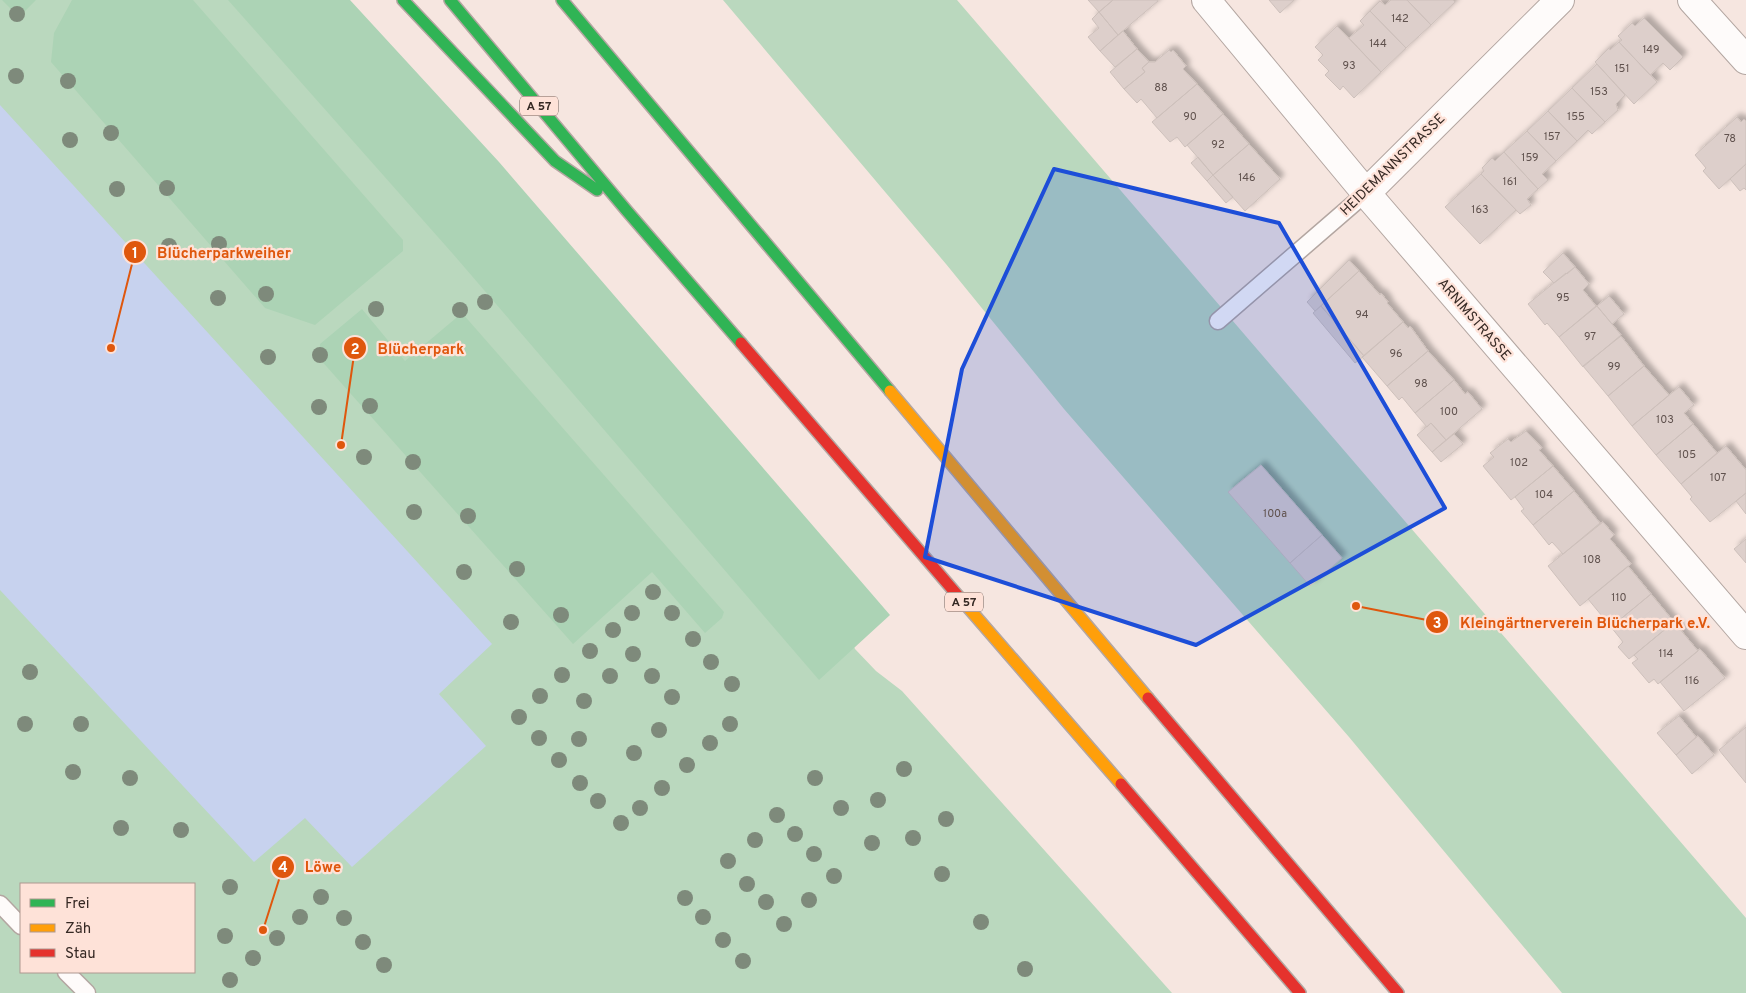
<svg xmlns="http://www.w3.org/2000/svg" width="1746" height="993" font-family="Overpass,sans-serif">
<style>
.green{fill:#bad8be;fill-rule:evenodd}
.forest{fill:#acd3b5}
.water{fill:#c7d2ee}
.building{fill:#ddcfcb;stroke:#cdc0bb;filter:url(#shadow)}
.lines{fill:none;stroke-linecap:round;stroke-linejoin:round}
.lane-casing{stroke:#b3a6a1;stroke-width:19}
.street-casing{stroke:#b3a6a1;stroke-width:30}
.fast-casing{stroke:#b3a6a1;stroke-width:14}
.slow-casing{stroke:#b3a6a1;stroke-width:14}
.jam-casing{stroke:#b3a6a1;stroke-width:14}
.lane{stroke:#fefbfa;stroke-width:16}
.street{stroke:#fefbfa;stroke-width:28}
.fast{stroke:#30b455;stroke-width:11}
.slow{stroke:#ff9f0a;stroke-width:11}
.jam{stroke:#e5322d;stroke-width:11}
.tree{fill:#7e8a7b}
.marked{fill:#1d4ed8;fill-opacity:0.2;stroke:#1d4ed8;stroke-width:4;stroke-linejoin:round}
.labels{text-anchor:middle;stroke-width:4.5;stroke-linejoin:round;paint-order:stroke}
.number-label{font-size:11px;fill:#60524e}
.shield{fill:#fee2d8;stroke:#72605a;stroke-width:1}
.shield-label{font-size:12px;font-weight:bold;fill:#362924}
.street-label{font-size:14px;fill:#362924;stroke:#fee2d8}
.leader{fill:none;stroke:#df570d;stroke-width:2}
.callout-dot{fill:#df570d;stroke:#fee2d8;stroke-width:2}
.mark-label{font-size:15px;text-anchor:middle;font-weight:bold;fill:#fff}
.callout-label{font-size:15px;text-anchor:middle;font-weight:bold;fill:#df570d;stroke:#fee2d8;stroke-width:4.5;stroke-linejoin:round;paint-order:stroke}
</style>
<defs>
<filter id="shadow"><feDropShadow dx="4.5" dy="-4.5" stdDeviation="2.5" flood-color="#0004"/></filter>
</defs>
<rect width="100%" height="100%" fill="#f6e6e0"/>
<path class="green" d="M 0,0 L 275,0 L 847,631 L 855,649 L 876,671 L 902,691 L 1172,993 L 0,993 ZM 21,884 L 194,884 L 194,972 L 21,972 Z
M 723,0 L 957,0 L 1746,918 L 1746,993 L 1562,993 L 1349,737 L 1064,409 L 946,264 Z"/>
<path class="forest" d="M 2,0 L 36,0 L 25,11 L 12,10 Z
M 72,0 L 193,0 L 403,240 L 403,251 L 315,325 L 265,308 L 51,62 L 54,33 Z
M 228,0 L 350,0 L 499,162 L 890,615 L 819,680 L 453,254 Z
M 362,309 L 405,361 L 462,313 L 724,612 L 722,618 L 705,633 L 652,572 L 573,644 L 319,358 L 320,344 Z"/>
<path class="water" d="M 0,105 L 492,644 L 439,694 L 486,746 L 352,867 L 305,818 L 254,862 L 0,590 Z"/>
<path class="building" d="M 1088,0 L 1113,0 L 1099,12 Z
M 1113,0 L 1158,0 L 1158,1 L 1118,35 L 1099,12 Z
M 1269,0 L 1294,0 L 1280,13 Z
M 1391,0 L 1407,0 L 1431,25 L 1406,48 L 1370,11 L 1380,1 L 1385,5 Z
M 1407,0 L 1453,0 L 1455,2 L 1431,25 Z
M 1370,11 L 1406,48 L 1381,72 L 1349,38 L 1364,25 L 1360,21 Z
M 1099,12 L 1118,35 L 1100,51 L 1088,37 L 1099,28 L 1092,19 Z
M 1644,18 L 1683,57 L 1670,70 L 1663,63 L 1650,75 L 1619,42 L 1622,40 L 1618,36 L 1632,23 L 1635,26 Z
M 1337,26 L 1381,72 L 1354,98 L 1343,86 L 1340,90 L 1325,75 L 1329,71 L 1318,60 L 1323,55 L 1315,47 Z
M 1123,31 L 1137,49 L 1115,67 L 1100,51 Z
M 1619,42 L 1657,82 L 1634,104 L 1595,62 L 1609,48 L 1610,50 Z
M 1137,49 L 1149,62 L 1142,68 L 1145,72 L 1124,89 L 1110,72 Z
M 1169,50 L 1171,52 L 1173,50 L 1186,66 L 1183,69 L 1197,84 L 1157,118 L 1141,99 L 1137,103 L 1124,89 L 1145,72 L 1142,68 L 1149,62 L 1155,62 Z
M 1597,64 L 1625,95 L 1616,104 L 1618,110 L 1605,122 L 1572,88 Z
M 1197,84 L 1223,114 L 1185,147 L 1177,137 L 1170,142 L 1152,122 Z
M 1572,88 L 1605,122 L 1592,134 L 1588,130 L 1577,141 L 1548,111 Z
M 1548,111 L 1577,141 L 1556,161 L 1527,131 Z
M 1223,114 L 1249,144 L 1213,175 L 1187,145 Z
M 1737,117 L 1741,122 L 1744,119 L 1746,121 L 1746,164 L 1719,189 L 1703,171 L 1706,168 L 1695,155 Z
M 1527,131 L 1556,161 L 1542,174 L 1548,180 L 1538,189 L 1504,152 Z
M 1249,144 L 1280,179 L 1245,211 L 1213,175 Z
M 1504,152 L 1538,189 L 1527,199 L 1531,205 L 1520,214 L 1481,174 L 1484,171 L 1482,168 L 1492,158 L 1495,161 Z
M 1198,157 L 1213,175 L 1207,181 L 1191,163 Z
M 1746,164 L 1746,190 L 1744,188 L 1740,191 L 1730,179 Z
M 1481,174 L 1516,210 L 1480,244 L 1445,207 Z
M 1213,175 L 1233,197 L 1226,203 L 1207,181 Z
M 1563,253 L 1575,267 L 1554,283 L 1543,272 Z
M 1349,260 L 1359,271 L 1315,311 L 1307,302 Z
M 1575,267 L 1589,284 L 1583,290 L 1596,306 L 1559,337 L 1547,323 L 1545,325 L 1528,304 L 1566,273 L 1567,274 Z
M 1359,271 L 1380,295 L 1381,293 L 1388,302 L 1387,303 L 1403,322 L 1364,356 L 1321,306 Z
M 1609,296 L 1624,314 L 1612,324 L 1597,306 Z
M 1321,306 L 1364,356 L 1355,363 L 1313,313 Z
M 1597,306 L 1621,335 L 1583,367 L 1559,337 Z
M 1403,322 L 1408,328 L 1410,326 L 1428,351 L 1387,386 L 1362,357 Z
M 1621,336 L 1644,366 L 1608,396 L 1583,366 Z
M 1428,351 L 1454,380 L 1415,413 L 1402,397 L 1399,400 L 1387,386 Z
M 1644,366 L 1669,395 L 1632,426 L 1608,396 Z
M 1454,380 L 1465,394 L 1468,392 L 1482,409 L 1446,440 L 1431,423 L 1427,427 L 1415,413 Z
M 1679,387 L 1694,405 L 1684,413 L 1693,424 L 1656,455 L 1632,426 Z
M 1431,423 L 1446,440 L 1432,452 L 1417,435 Z
M 1693,424 L 1717,453 L 1681,484 L 1656,455 Z
M 1526,431 L 1542,448 L 1539,450 L 1553,466 L 1511,500 L 1483,466 L 1494,457 L 1490,453 L 1508,439 L 1511,442 Z
M 1454,434 L 1463,444 L 1441,462 L 1432,452 Z
M 1726,446 L 1746,470 L 1746,493 L 1710,522 L 1690,499 L 1692,497 L 1681,484 Z
M 1261,465 L 1322,535 L 1290,563 L 1228,492 Z
M 1553,466 L 1574,491 L 1533,525 L 1521,511 L 1524,509 L 1515,497 Z
M 1574,491 L 1600,523 L 1563,554 L 1552,542 L 1549,545 L 1533,525 Z
M 1746,493 L 1746,514 L 1736,501 Z
M 1603,522 L 1614,535 L 1610,539 L 1631,564 L 1580,606 L 1548,566 Z
M 1322,535 L 1342,558 L 1310,586 L 1290,563 Z
M 1746,539 L 1746,563 L 1734,549 Z
M 1628,566 L 1651,594 L 1611,627 L 1588,599 Z
M 1651,594 L 1674,622 L 1629,659 L 1618,647 L 1623,642 L 1611,627 Z
M 1674,622 L 1698,651 L 1658,684 L 1654,679 L 1649,683 L 1632,663 L 1638,659 L 1634,655 Z
M 1700,649 L 1725,678 L 1684,711 L 1660,682 Z
M 1679,716 L 1696,737 L 1676,755 L 1657,733 Z
M 1746,727 L 1746,783 L 1719,750 Z
M 1698,736 L 1714,755 L 1692,774 L 1676,755 Z"/>
<g class="lines">
<defs>
<path id="lane" d="M 1218,321 L 1366,193
M 0,904 L 21,926
M 66,972 L 87,993"/>
<path id="street" d="M 1206,0 L 1366,193 L 1746,635
M 1692,0 L 1746,60
M 1366,193 L 1560,0"/>
<path id="fast" d="M 403,0 L 555,161 L 597,190
M 450,0 L 627,211 L 741,343
M 562,0 L 890,391"/>
<path id="slow" d="M 890,391 L 1148,698
M 959,597 L 1121,784"/>
<path id="jam" d="M 741,343 L 959,597
M 1148,698 L 1398,993
M 1121,784 L 1300,993"/>
</defs>
<use href="#lane" class="lane-casing"/>
<use href="#street" class="street-casing"/>
<use href="#fast" class="fast-casing"/>
<use href="#slow" class="slow-casing"/>
<use href="#jam" class="jam-casing"/>
<use href="#lane" class="lane"/>
<use href="#street" class="street"/>
<use href="#fast" class="fast"/>
<use href="#slow" class="slow"/>
<use href="#jam" class="jam"/>
</g>
<g class="tree">
<circle cx="17" cy="14" r="8"/>
<circle cx="16" cy="76" r="8"/>
<circle cx="68" cy="81" r="8"/>
<circle cx="111" cy="133" r="8"/>
<circle cx="70" cy="140" r="8"/>
<circle cx="167" cy="188" r="8"/>
<circle cx="117" cy="189" r="8"/>
<circle cx="219" cy="244" r="8"/>
<circle cx="169" cy="246" r="8"/>
<circle cx="266" cy="294" r="8"/>
<circle cx="218" cy="298" r="8"/>
<circle cx="485" cy="302" r="8"/>
<circle cx="376" cy="309" r="8"/>
<circle cx="460" cy="310" r="8"/>
<circle cx="320" cy="355" r="8"/>
<circle cx="268" cy="357" r="8"/>
<circle cx="370" cy="406" r="8"/>
<circle cx="319" cy="407" r="8"/>
<circle cx="364" cy="457" r="8"/>
<circle cx="413" cy="462" r="8"/>
<circle cx="414" cy="512" r="8"/>
<circle cx="468" cy="516" r="8"/>
<circle cx="517" cy="569" r="8"/>
<circle cx="464" cy="572" r="8"/>
<circle cx="653" cy="592" r="8"/>
<circle cx="632" cy="613" r="8"/>
<circle cx="672" cy="613" r="8"/>
<circle cx="561" cy="615" r="8"/>
<circle cx="511" cy="622" r="8"/>
<circle cx="613" cy="630" r="8"/>
<circle cx="693" cy="639" r="8"/>
<circle cx="590" cy="651" r="8"/>
<circle cx="633" cy="654" r="8"/>
<circle cx="711" cy="662" r="8"/>
<circle cx="30" cy="672" r="8"/>
<circle cx="562" cy="675" r="8"/>
<circle cx="610" cy="676" r="8"/>
<circle cx="652" cy="676" r="8"/>
<circle cx="732" cy="684" r="8"/>
<circle cx="540" cy="696" r="8"/>
<circle cx="672" cy="697" r="8"/>
<circle cx="584" cy="701" r="8"/>
<circle cx="519" cy="717" r="8"/>
<circle cx="25" cy="724" r="8"/>
<circle cx="81" cy="724" r="8"/>
<circle cx="730" cy="724" r="8"/>
<circle cx="659" cy="730" r="8"/>
<circle cx="539" cy="738" r="8"/>
<circle cx="579" cy="739" r="8"/>
<circle cx="710" cy="743" r="8"/>
<circle cx="634" cy="753" r="8"/>
<circle cx="559" cy="760" r="8"/>
<circle cx="687" cy="765" r="8"/>
<circle cx="904" cy="769" r="8"/>
<circle cx="73" cy="772" r="8"/>
<circle cx="130" cy="778" r="8"/>
<circle cx="815" cy="778" r="8"/>
<circle cx="580" cy="783" r="8"/>
<circle cx="662" cy="788" r="8"/>
<circle cx="878" cy="800" r="8"/>
<circle cx="598" cy="801" r="8"/>
<circle cx="640" cy="808" r="8"/>
<circle cx="841" cy="808" r="8"/>
<circle cx="777" cy="815" r="8"/>
<circle cx="946" cy="819" r="8"/>
<circle cx="621" cy="823" r="8"/>
<circle cx="121" cy="828" r="8"/>
<circle cx="181" cy="830" r="8"/>
<circle cx="795" cy="834" r="8"/>
<circle cx="913" cy="838" r="8"/>
<circle cx="755" cy="840" r="8"/>
<circle cx="872" cy="843" r="8"/>
<circle cx="814" cy="854" r="8"/>
<circle cx="728" cy="861" r="8"/>
<circle cx="942" cy="874" r="8"/>
<circle cx="834" cy="876" r="8"/>
<circle cx="747" cy="884" r="8"/>
<circle cx="230" cy="887" r="8"/>
<circle cx="321" cy="897" r="8"/>
<circle cx="685" cy="898" r="8"/>
<circle cx="809" cy="900" r="8"/>
<circle cx="766" cy="902" r="8"/>
<circle cx="300" cy="917" r="8"/>
<circle cx="703" cy="917" r="8"/>
<circle cx="344" cy="918" r="8"/>
<circle cx="981" cy="922" r="8"/>
<circle cx="784" cy="924" r="8"/>
<circle cx="225" cy="936" r="8"/>
<circle cx="277" cy="938" r="8"/>
<circle cx="723" cy="940" r="8"/>
<circle cx="363" cy="942" r="8"/>
<circle cx="253" cy="958" r="8"/>
<circle cx="743" cy="961" r="8"/>
<circle cx="384" cy="965" r="8"/>
<circle cx="1025" cy="969" r="8"/>
<circle cx="230" cy="980" r="8"/>
</g>
<path class="marked" d="M 1054,169 L 1279,223 L 1445,508 L 1196,645 L 925,557 L 962,369 Z"/>
<g class="labels">
<g class="number-label">
<text x="1400" y="22">142</text>
<text x="1378" y="47">144</text>
<text x="1651" y="53">149</text>
<text x="1349" y="69">93</text>
<text x="1622" y="72">151</text>
<text x="1161" y="91">88</text>
<text x="1599" y="95">153</text>
<text x="1190" y="120">90</text>
<text x="1576" y="120">155</text>
<text x="1552" y="140">157</text>
<text x="1730" y="142">78</text>
<text x="1218" y="148">92</text>
<text x="1530" y="161">159</text>
<text x="1247" y="181">146</text>
<text x="1510" y="185">161</text>
<text x="1480" y="213">163</text>
<text x="1563" y="301">95</text>
<text x="1362" y="318">94</text>
<text x="1590" y="340">97</text>
<text x="1396" y="357">96</text>
<text x="1614" y="370">99</text>
<text x="1421" y="387">98</text>
<text x="1449" y="415">100</text>
<text x="1665" y="423">103</text>
<text x="1687" y="458">105</text>
<text x="1519" y="466">102</text>
<text x="1718" y="481">107</text>
<text x="1544" y="498">104</text>
<text x="1275" y="517">100a</text>
<text x="1592" y="563">108</text>
<text x="1619" y="601">110</text>
<text x="1666" y="657">114</text>
<text x="1692" y="684">116</text>
</g>
<g class="shield">
<rect x="520" y="96.5" width="38" height="19" rx="4"/>
<rect x="945" y="592.5" width="38" height="19" rx="4"/>
</g>
<g class="shield-label">
<text x="539" y="110">A 57</text>
<text x="964" y="606">A 57</text>
</g>
<g class="street-label">
<text transform="translate(1392 164) rotate(-44)" y="5">HEIDEMANNSTRASSE</text>
<text transform="translate(1475 319) rotate(49)" y="5">ARNIMSTRASSE</text>
</g>
</g>
<path class="leader" d="M111 348L135 252M341 445L355 348M1356 606L1437 622M263 930L283 867"/>
<g class="callout-dot">
<circle cx="111" cy="348" r="5"/>
<circle cx="341" cy="445" r="5"/>
<circle cx="1356" cy="606" r="5"/>
<circle cx="263" cy="930" r="5"/>
<circle cx="135" cy="252" r="12"/>
<circle cx="355" cy="348" r="12"/>
<circle cx="1437" cy="622" r="12"/>
<circle cx="283" cy="867" r="12"/>
</g>
<g class="mark-label">
<text x="135" y="258">1</text>
<text x="355" y="354">2</text>
<text x="1437" y="628">3</text>
<text x="283" y="872">4</text>
</g>
<g class="callout-label">
<text x="224" y="258">Blücherparkweiher</text>
<text x="421" y="354">Blücherpark</text>
<text x="1585" y="628">Kleingärtnerverein Blücherpark e.V.</text>
<text x="323" y="872">Löwe</text>
</g>
<rect x="20" y="883" width="175" height="90" fill="#fee2d8" stroke="#ae9890"/>
<rect x="30" y="899" width="25" height="8" fill="#30b455" stroke="#ae9890"/>
<text x="65" y="908" font-size="15" fill="#362924">Frei</text>
<rect x="30" y="924" width="25" height="8" fill="#ff9f0a" stroke="#ae9890"/>
<text x="65" y="933" font-size="15" fill="#362924">Zäh</text>
<rect x="30" y="949" width="25" height="8" fill="#e5322d" stroke="#ae9890"/>
<text x="65" y="958" font-size="15" fill="#362924">Stau</text>
</svg>
